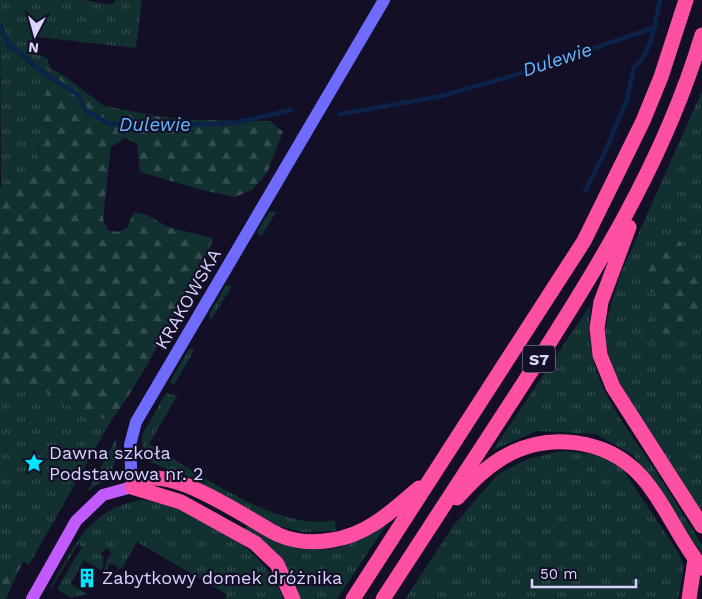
<svg xmlns="http://www.w3.org/2000/svg" width="702" height="599" font-family="'Work Sans',sans-serif">
<style>
.grass{fill:url(#grass-tufts)}
.forest{fill:url(#forest-firs)}
.lines{fill:none;stroke-linecap:round;stroke-linejoin:round}
.stream{stroke:#0c2248;stroke-width:4.5}
.secondary{stroke:#6f6bff;stroke-width:12}
.primary{stroke:#c25bff;stroke-width:12}
.highway{stroke:#ff4fa3;stroke-width:15}
.labels{text-anchor:middle;stroke-width:4.5;stroke-linejoin:round;paint-order:stroke}
.shield{fill:#130f26;stroke:#9e99be;stroke-width:1}
.shield-label{font-size:16px;font-weight:bold;fill:#d9d4ff}
.street-label{font-size:18px;fill:#d9d4ff;stroke:#130f26}
.poi-label{font-size:18px;fill:#d9d4ff;stroke:#130f26;text-anchor:start}
.water-label{font-size:19px;font-style:italic;fill:#62b6ff;stroke:#130f26}
</style>
<defs>
<pattern id="grass-tufts" width="24" height="20" patternUnits="userSpaceOnUse" patternTransform="scale(1.25)"><rect width="24" height="20" fill="#12302f"/><path d="M3 7l-1-3M5 7V3M7 7l1-3M15 17l-1-3M17 17v-4M19 17l1-3" fill="none" stroke="#344d4e"/></pattern>
<pattern id="forest-firs" width="22" height="20" patternUnits="userSpaceOnUse" patternTransform="scale(1.25)"><rect width="22" height="20" fill="#12302f"/><path d="M5 1l3.5 6h-7zM16 11l3.5 6h-7z" fill="#344d4e"/></pattern>
</defs>
<rect width="100%" height="100%" fill="#130f26"/>
<path class="grass" d="M 0,0 L 84,0 L 111,5 L 116,0 L 142,0 L 136,48 L 37,37 L 36,54 L 47,58 L 51,69 L 46,88 L 37,160 L 1,188 Z
M 702,91 L 702,513 L 617,379 L 607,348 L 605,332 L 609,312 L 620,275 Z
M 270,211 L 276,212 L 261,237 L 257,232 Z
M 226,285 L 232,286 L 211,320 L 209,315 Z
M 591,304 C 580,371 618,414 653,467 C 670,493 686,519 702,545 L 702,555 L 662,493 L 633,455 L 596,434 L 537,431 L 493,450 Z
M 189,349 L 195,349 L 174,385 L 170,382 Z
M 0,379 L 8,385 L 44,389 L 55,401 L 111,421 L 29,565 L 16,558 L 0,587 Z
M 166,393 L 177,396 L 149,444 C 197,472 279,533 335,520 L 336,531 L 302,532 L 279,526 L 192,478 L 152,463 L 143,450 L 142,435 Z
M 117,437 C 115,472 116,472 87,492 Z
M 563,451 L 600,455 L 621,467 L 678,552 L 684,567 L 678,599 L 405,599 L 453,526 L 498,474 L 527,459 Z
M 142,500 C 190,505 270,549 283,599 L 226,599 L 226,594 L 137,542 L 123,567 L 117,571 L 118,568 L 115,564 L 108,565 L 107,573 L 104,571 L 107,559 L 112,554 L 107,548 L 101,553 L 104,558 L 102,571 L 84,560 L 71,584 L 87,594 L 71,598 L 57,589 L 82,547 L 78,544 L 51,589 L 51,586 C 75,545 89,508 142,500 Z
M 248,525 C 269,532 292,544 313,549 C 338,553 366,538 386,525 L 337,599 L 300,599 C 290,561 274,552 244,529 Z"/>
<path class="forest" d="M 51,69 L 63,75 L 104,106 L 156,116 L 194,120 L 270,121 L 283,132 L 267,173 L 252,190 L 235,197 L 202,190 L 140,172 L 137,144 L 125,138 L 111,147 L 103,219 L 108,230 L 118,232 L 127,228 L 134,212 L 147,215 L 168,227 L 213,238 C 201,276 179,310 159,344 C 144,370 129,397 111,421 L 55,401 L 44,389 L 8,385 L 0,379 L 0,188 L 37,160 L 46,88 Z
M 680,241 L 684,251 L 684,258 L 702,270 L 702,317 C 695,318 692,324 687,329 C 667,350 652,347 636,324 L 639,316 C 649,317 654,324 664,324 L 665,315 L 660,306 L 663,301 L 679,308 L 681,303 L 667,294 L 647,291 C 642,276 642,253 661,246 C 667,244 674,243 680,241 Z
M 16,558 L 23,561 L 6,599 L 0,599 L 0,587 Z"/>
<g class="lines">
<path class="stream" d="M 0,25 L 8,44 L 44,73 L 78,95 L 86,111 L 110,124 L 162,126 L 234,123 L 291,110
M 340,114 L 437,97 L 508,77 L 656,27
M 585,191 L 605,152 L 627,100 L 634,67 C 652,55 655,20 660,0"/>
<path class="secondary" d="M 132,487 L 130,445 L 136,422 L 384,0"/>
<path class="primary" d="M 32,599 L 76,521 L 103,495 L 132,487"/>
<path class="highway" d="M 629,227 L 601,302 L 597,328 L 600,355 L 613,387 L 702,526
M 457,498 C 471,483 484,469 502,458 C 546,431 606,438 641,476 C 666,504 679,540 702,568
M 293,599 L 277,564 L 255,543 L 181,502 L 132,487 C 160,454 249,521 279,535 C 295,542 315,543 332,540 C 368,535 393,510 419,488
M 353,599 L 584,241 L 643,121 L 661,77 L 686,0
M 383,599 C 429,528 475,457 521,387 C 593,276 664,163 702,35
M 689,599 L 695,559"/>
</g>
<defs>
<symbol id="sight-bare" viewBox="-9 -9 18 18"><path d="M0-6L1.8-2.2L6-1.7L2.9 1.2L3.7 5.4L0 3.3L-3.7 5.4L-2.9 1.2L-6-1.7L-1.8-2.2Z" fill="#00e5ff" stroke="#130f26" stroke-width="2.5" paint-order="stroke"/></symbol>
<symbol id="building-bare" viewBox="-9 -9 18 18"><path d="M-4-6H4V6H1V3H-1V6H-4ZM-2.5-4.3h1.7v1.8h-1.7ZM.8-4.3h1.7v1.8H.8ZM-2.5-1h1.7V.8h-1.7ZM.8-1h1.7V.8H.8Z" fill="#00e5ff" stroke="#130f26" stroke-width="2.5" paint-order="stroke"/></symbol>
</defs>
<g fill-rule="evenodd">
<use href="#sight-bare" x="20" y="449" width="28" height="28"/>
<use href="#building-bare" x="73" y="564" width="28" height="28"/>
</g>
<g class="labels">
<rect class="shield" x="523" y="345.5" width="32" height="27" rx="4"/>
<g class="shield-label">
<text x="539" y="365">S7</text>
</g>
<g class="street-label">
<text transform="translate(188 299) rotate(-60)" y="6">KRAKOWSKA</text>
</g>
<g class="poi-label">
<text x="49" y="459">Dawna szkoła<tspan x="49" dy="21">Podstawowa nr. 2</tspan></text>
<text x="102" y="584">Zabytkowy domek dróżnika</text>
</g>
<g class="water-label">
<text transform="translate(557 59) rotate(-18)" y="7">Dulewie</text>
<text x="155" y="131">Dulewie</text>
</g>
</g>
<g transform="translate(35 35) rotate(186)" stroke="#130f26" stroke-width="4" paint-order="stroke">
<path d="M0-4L9 19L0 12L-9 19Z" fill="#d9d4ff"/>
<text y="-8" font-size="14" font-weight="bold" text-anchor="middle" fill="#d9d4ff">N</text>
</g>
<path d="M532 579v8h104v-8" fill="none" stroke="#d9d4ff" stroke-width="2.5"/>
<text x="540" y="579" font-size="15" fill="#d9d4ff" stroke="#130f26" stroke-width="4" paint-order="stroke">50 m</text>
</svg>
